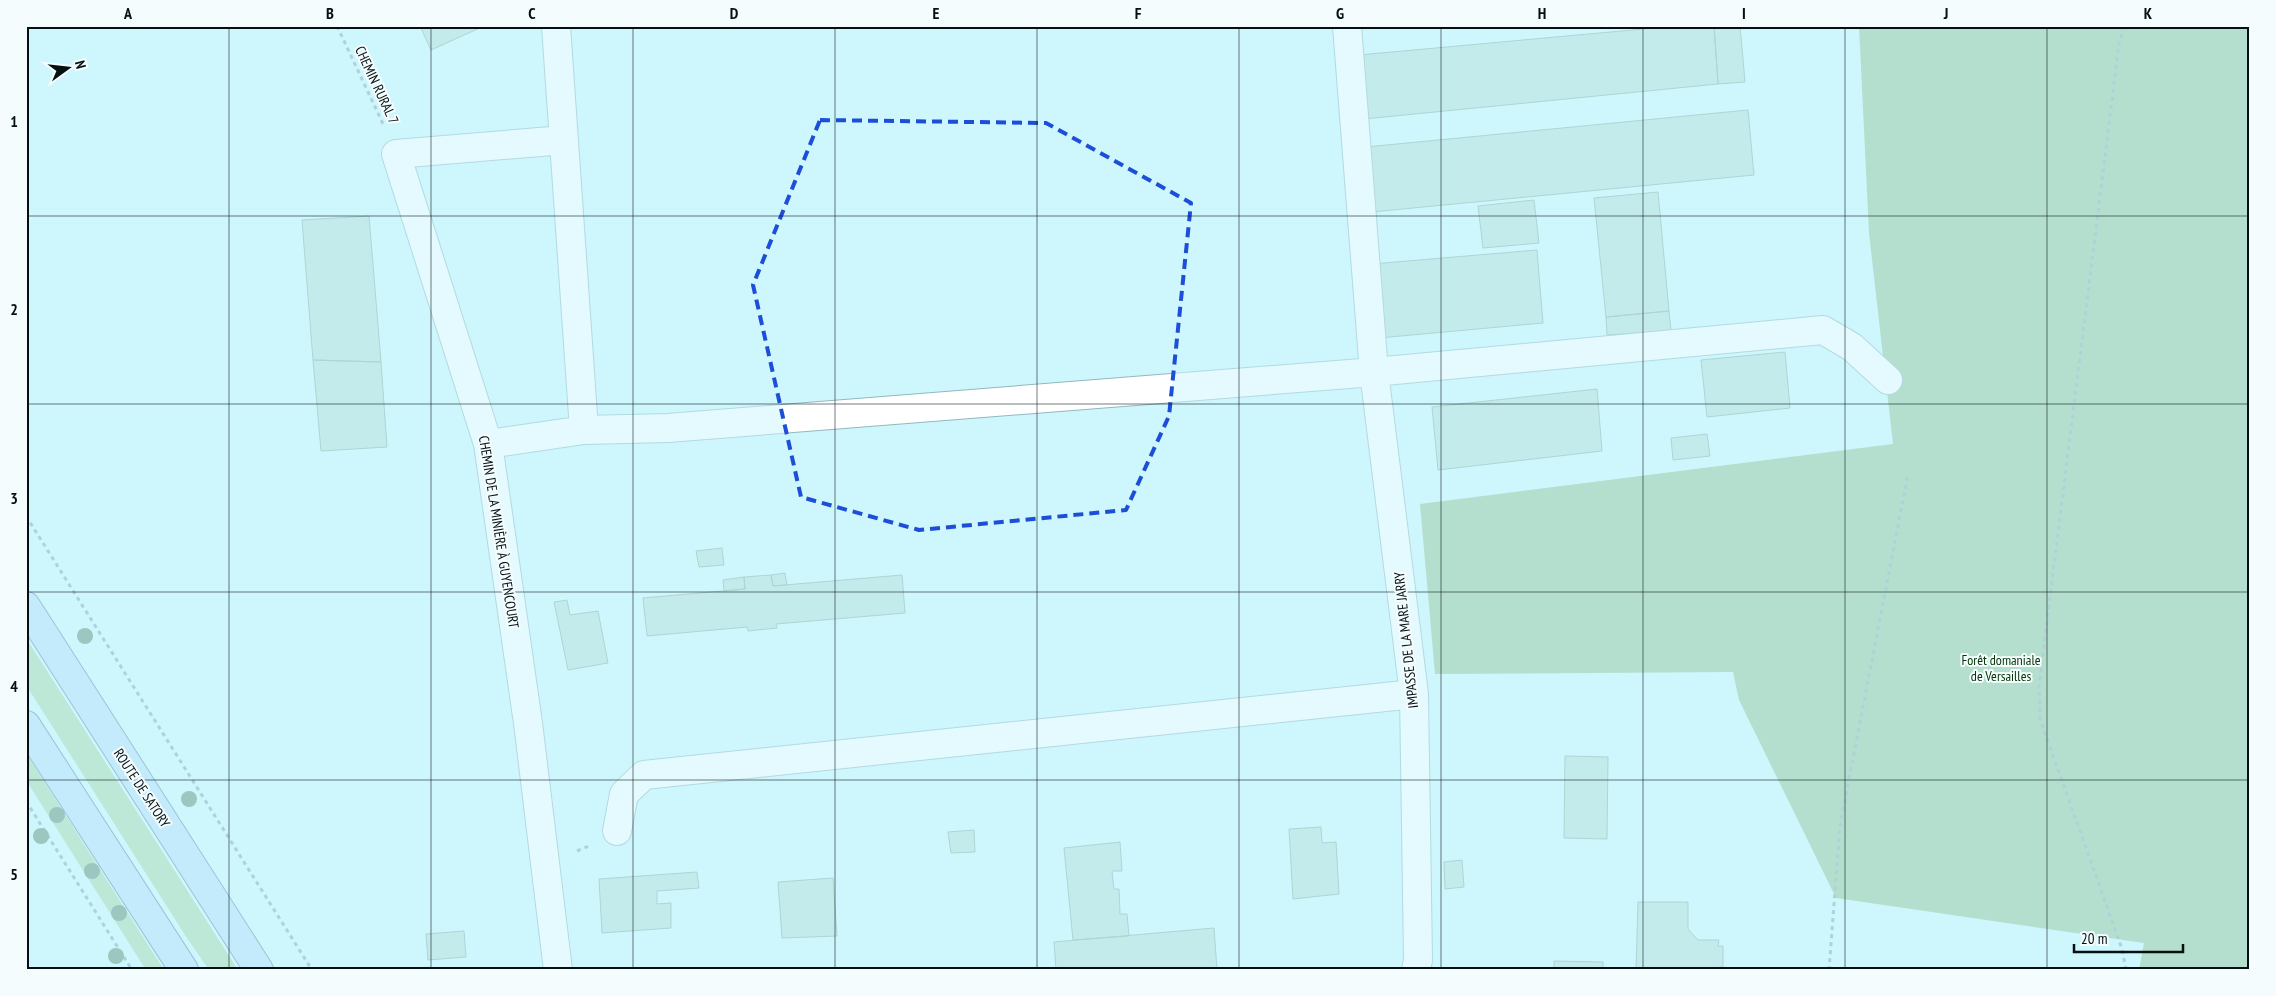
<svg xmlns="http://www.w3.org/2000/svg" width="2276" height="996" font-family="'PT Sans Narrow',sans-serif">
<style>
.green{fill:#a9d5a8}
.forest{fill:#96c394}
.building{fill:#b8ded4;stroke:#88aca3}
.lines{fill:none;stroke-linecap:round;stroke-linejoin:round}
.minor-casing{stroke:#92b8bf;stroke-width:30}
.major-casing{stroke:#5c87a8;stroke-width:30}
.path{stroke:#88a7ac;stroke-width:3;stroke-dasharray:4 4;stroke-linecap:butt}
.minor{stroke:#fff;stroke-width:28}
.major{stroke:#b9ddfb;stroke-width:28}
.tree{fill:#5f8c76}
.marked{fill:none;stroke:#1d4ed8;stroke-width:4;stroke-dasharray:10 6;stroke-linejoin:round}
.grid{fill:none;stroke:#041113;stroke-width:1;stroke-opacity:0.55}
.labels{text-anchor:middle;stroke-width:4;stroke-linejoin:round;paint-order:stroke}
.street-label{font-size:14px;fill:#041113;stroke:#f5fcfe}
.park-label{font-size:14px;fill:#043607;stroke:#f5fcfe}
.neatline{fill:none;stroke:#041113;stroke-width:2}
.grid-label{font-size:16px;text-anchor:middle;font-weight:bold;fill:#041113}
</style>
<rect width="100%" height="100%" fill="#cef6fd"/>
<path class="green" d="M 26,638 L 238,970 L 209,970 L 187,938 L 26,685 Z
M 26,753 L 164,970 L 146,970 L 26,780 Z"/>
<path class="forest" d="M 1859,26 L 2250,26 L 2250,970 L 2139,970 L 2144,943 L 1836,898 L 1739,700 L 1733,672 L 1435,674 L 1420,504 L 1893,444 L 1869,233 Z"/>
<path class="building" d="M 420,26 L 484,26 L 431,50 Z
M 1676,26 L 1714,26 L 1718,84 L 1364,119 L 1359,55 Z
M 1714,26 L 1740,26 L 1745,82 L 1718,84 Z
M 1748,110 L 1754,175 L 1372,212 L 1366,147 Z
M 1658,192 L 1669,311 L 1606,317 L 1594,198 Z
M 1534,200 L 1539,243 L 1483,248 L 1478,206 Z
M 369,216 L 381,362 L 313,360 L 302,220 Z
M 1537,250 L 1543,323 L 1379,338 L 1372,264 Z
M 1669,311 L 1671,331 L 1607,335 L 1606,317 Z
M 1785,352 L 1790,408 L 1707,417 L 1701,360 Z
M 313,360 L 381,362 L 387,447 L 321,451 Z
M 1597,389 L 1602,451 L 1438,470 L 1432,407 Z
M 1707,434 L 1710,456 L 1673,460 L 1671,438 Z
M 722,548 L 724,565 L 699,567 L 696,551 Z
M 785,573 L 787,585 L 773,586 L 771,575 Z
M 771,575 L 773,586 L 902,575 L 905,613 L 776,624 L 777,628 L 748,631 L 747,627 L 647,636 L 643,598 L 745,589 L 744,577 Z
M 744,577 L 745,589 L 724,591 L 723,580 Z
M 567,600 L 570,615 L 598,611 L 608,663 L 568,670 L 554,602 Z
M 1565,756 L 1608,757 L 1607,839 L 1564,838 Z
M 1321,827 L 1322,843 L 1336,842 L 1339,894 L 1293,899 L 1289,829 Z
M 974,830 L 975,852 L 951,853 L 948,832 Z
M 1120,842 L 1122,871 L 1112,871 L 1114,889 L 1119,889 L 1120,914 L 1127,914 L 1129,936 L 1073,940 L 1064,848 Z
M 1462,860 L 1464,887 L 1445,889 L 1444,862 Z
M 697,872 L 699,888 L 657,891 L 657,904 L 671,903 L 671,928 L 602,933 L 599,879 Z
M 833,878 L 837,936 L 782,938 L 778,882 Z
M 1638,902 L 1688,902 L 1688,929 L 1698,940 L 1719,940 L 1718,946 L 1723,946 L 1723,967 L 1719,967 L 1719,970 L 1636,970 Z
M 1214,928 L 1217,970 L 1056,970 L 1054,942 Z
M 464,931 L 466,957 L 428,960 L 426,934 Z
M 1554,961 L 1603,962 L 1603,970 L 1554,970 Z"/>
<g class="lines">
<defs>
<path id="minor" d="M 1347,26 L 1374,372 L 1414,694 L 1418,960 L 1416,970
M 584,430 L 668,428 L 1374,372 L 1823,330 L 1852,347 L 1888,380
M 488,444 L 584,430 L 556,26
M 617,831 L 624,794 L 644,775 L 1414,694
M 558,970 L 528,723 L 488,444 L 396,154 L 564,140"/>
<path id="major" d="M 26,606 L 259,970
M 26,725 L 184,970"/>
</defs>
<use href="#minor" class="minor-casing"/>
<use href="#major" class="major-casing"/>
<path class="path" d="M 337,26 L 384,126
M 2124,26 L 2119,44 L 2039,686 L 2040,719 L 2122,949 L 2126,970
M 26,516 L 312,970
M 26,801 L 132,970
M 577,851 L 589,846
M 1829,970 L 1840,826 L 1908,474"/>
<use href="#minor" class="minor"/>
<use href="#major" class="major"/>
</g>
<g class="tree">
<circle cx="85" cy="636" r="8"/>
<circle cx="189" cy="799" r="8"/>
<circle cx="57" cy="815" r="8"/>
<circle cx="41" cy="836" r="8"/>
<circle cx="92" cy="871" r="8"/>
<circle cx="119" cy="913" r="8"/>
<circle cx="116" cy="956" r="8"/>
</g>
<path d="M0 0H2276V996H0ZM 820,120 L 1046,123 L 1191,203 L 1169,416 L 1126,510 L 919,530 L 801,497 L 753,285 Z" fill="#cef6fd" fill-opacity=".55" fill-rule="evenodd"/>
<path class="marked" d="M 820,120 L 1046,123 L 1191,203 L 1169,416 L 1126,510 L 919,530 L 801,497 L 753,285 Z"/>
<path class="grid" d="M 229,26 L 229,970M 431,26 L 431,970M 633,26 L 633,970M 835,26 L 835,970M 1037,26 L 1037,970M 1239,26 L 1239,970M 1441,26 L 1441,970M 1643,26 L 1643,970M 1845,26 L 1845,970M 2047,26 L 2047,970M 26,216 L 2250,216M 26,404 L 2250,404M 26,592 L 2250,592M 26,780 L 2250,780"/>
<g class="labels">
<g class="street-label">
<text transform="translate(377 85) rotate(65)" y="5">CHEMIN RURAL 7</text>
<text transform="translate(499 532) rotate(81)" y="5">CHEMIN DE LA MINIÈRE À GUYENCOURT</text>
<text transform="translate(1406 640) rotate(-96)" y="5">IMPASSE DE LA MARE JARRY</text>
<text transform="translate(142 788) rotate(57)" y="5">ROUTE DE SATORY</text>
</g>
<g class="park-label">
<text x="2001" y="665">Forêt domaniale<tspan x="2001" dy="16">de Versailles</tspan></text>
</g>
</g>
<rect width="2276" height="996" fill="none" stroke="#f5fcfe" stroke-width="55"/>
<g transform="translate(68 68) rotate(75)" stroke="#f5fcfe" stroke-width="4" paint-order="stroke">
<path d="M0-4L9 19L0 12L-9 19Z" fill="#041113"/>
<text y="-8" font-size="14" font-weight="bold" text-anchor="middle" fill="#041113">N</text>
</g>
<path d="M2074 944v8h109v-8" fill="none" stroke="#041113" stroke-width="2.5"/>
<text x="2081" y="944" font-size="15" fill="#041113" stroke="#f5fcfe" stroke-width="4" paint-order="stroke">20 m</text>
<rect x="28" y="28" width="2220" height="940" class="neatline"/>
<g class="grid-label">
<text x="128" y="19">A</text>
<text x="330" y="19">B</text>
<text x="532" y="19">C</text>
<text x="734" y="19">D</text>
<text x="936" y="19">E</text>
<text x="1138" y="19">F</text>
<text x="1340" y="19">G</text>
<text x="1542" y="19">H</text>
<text x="1744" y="19">I</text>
<text x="1946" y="19">J</text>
<text x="2148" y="19">K</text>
<text x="14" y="127">1</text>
<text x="14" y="315">2</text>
<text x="14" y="504">3</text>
<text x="14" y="692">4</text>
<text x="14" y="880">5</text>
</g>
</svg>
